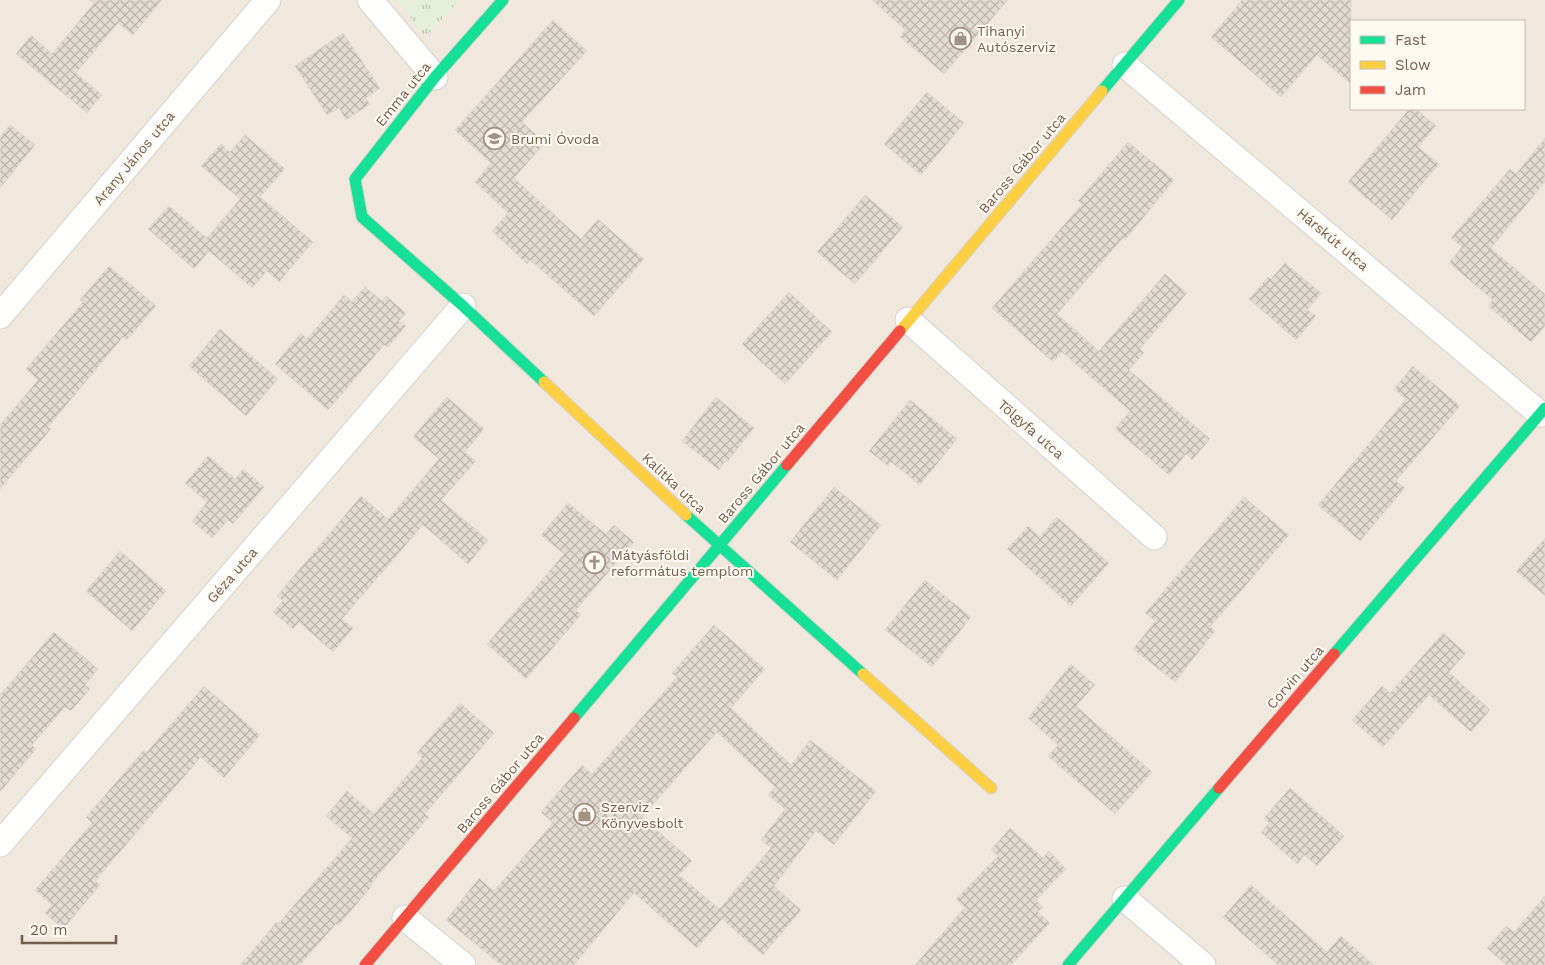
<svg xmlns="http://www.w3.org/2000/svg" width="1545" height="965" font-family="'Work Sans',sans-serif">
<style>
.residential{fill:#f0e8dd;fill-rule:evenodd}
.park{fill:url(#park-tufts)}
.building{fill:url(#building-cross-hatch);stroke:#e0d8d1;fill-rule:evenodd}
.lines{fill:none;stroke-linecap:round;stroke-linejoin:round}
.street-casing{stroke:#d7d2cc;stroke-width:27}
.fast-casing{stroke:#d8d2cc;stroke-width:13}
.slow-casing{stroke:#d8d2cc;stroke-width:13}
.jam-casing{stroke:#d8d2cc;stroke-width:13}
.street{stroke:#fefefc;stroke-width:25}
.fast{stroke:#16e098;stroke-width:11}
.slow{stroke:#ffcf43;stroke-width:11}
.jam{stroke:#f24e42;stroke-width:11}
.labels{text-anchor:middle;stroke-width:4;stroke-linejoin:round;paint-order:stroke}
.poi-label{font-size:14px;fill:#755e4f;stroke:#fef9f1;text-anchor:start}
.street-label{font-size:14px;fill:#755e4f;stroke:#fef9f1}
</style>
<defs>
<pattern id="park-tufts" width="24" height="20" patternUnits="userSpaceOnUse" patternTransform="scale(1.25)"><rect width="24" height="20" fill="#e5eeda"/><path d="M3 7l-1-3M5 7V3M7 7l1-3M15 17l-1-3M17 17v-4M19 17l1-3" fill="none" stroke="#bec4b3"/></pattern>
<pattern id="building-cross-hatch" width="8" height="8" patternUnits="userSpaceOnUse" patternTransform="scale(1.25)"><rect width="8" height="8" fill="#e2dbd3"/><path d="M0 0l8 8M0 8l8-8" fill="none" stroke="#bcb5ae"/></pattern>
</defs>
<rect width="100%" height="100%" fill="#f8f5ee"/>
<path class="residential" d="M 0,0 L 1545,0 L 1545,965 L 0,965 ZM 1351,21 L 1524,21 L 1524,109 L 1351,109 Z"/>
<path class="park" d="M 397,0 L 460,0 L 425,37 Z"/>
<path class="building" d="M 90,0 L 162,0 L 133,35 L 118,23 L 76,73 L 102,95 L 87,113 L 16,54 L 31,35 L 52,54 L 94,3 Z
M 872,0 L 1008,0 L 944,74 L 900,37 L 905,30 Z
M 1242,0 L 1351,0 L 1351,84 L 1317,55 L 1281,97 L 1211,37 Z
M 553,20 L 587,51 L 522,122 L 545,143 L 514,178 L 581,239 L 598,219 L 644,259 L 594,316 L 530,260 L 527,264 L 492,231 L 508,213 L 475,182 L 491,163 L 455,130 Z
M 343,33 L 380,88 L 366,98 L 370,104 L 346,120 L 339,108 L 327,115 L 295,66 Z
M 927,92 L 964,123 L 921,175 L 884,144 Z
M 1409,109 L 1416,109 L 1436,126 L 1418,147 L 1439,164 L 1392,220 L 1348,182 Z
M 10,125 L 35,145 L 0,188 L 0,137 Z
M 245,135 L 285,169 L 260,197 L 313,242 L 279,282 L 267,271 L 252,288 L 209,251 L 194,269 L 148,229 L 169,206 L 207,238 L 240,199 L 201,166 L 221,144 L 230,152 Z
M 1545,138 L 1545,182 L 1491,248 L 1545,294 L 1545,326 L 1531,342 L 1488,306 L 1493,300 L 1449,263 L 1462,247 L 1451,238 L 1510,169 L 1516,174 Z
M 1128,142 L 1174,180 L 1125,240 L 1123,238 L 1057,314 L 1099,351 L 1165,274 L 1187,293 L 1140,349 L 1144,353 L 1129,370 L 1210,439 L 1192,460 L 1186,454 L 1169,475 L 1115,429 L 1130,411 L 1062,352 L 1053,362 L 992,308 L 1082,204 L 1078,201 Z
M 865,195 L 903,227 L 855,284 L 817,252 Z
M 1285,263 L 1321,293 L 1307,310 L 1316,316 L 1296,340 L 1249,299 L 1268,277 L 1271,279 Z
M 109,266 L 156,306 L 127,340 L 123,337 L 48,427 L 51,429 L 0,489 L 0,425 L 38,380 L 26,369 L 83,302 L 80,300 Z
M 365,287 L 382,301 L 386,296 L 406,313 L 399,321 L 406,326 L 388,347 L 384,345 L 328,410 L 275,364 L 301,333 L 307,339 L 344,295 L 352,302 Z
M 789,292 L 832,332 L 785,384 L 742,344 Z
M 220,329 L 278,379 L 246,416 L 189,366 Z
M 1413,366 L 1460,406 L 1396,481 L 1405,488 L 1360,541 L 1318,505 L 1406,399 L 1394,389 Z
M 447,397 L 484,429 L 465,452 L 476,461 L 441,500 L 488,540 L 468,564 L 423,525 L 342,619 L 353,628 L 333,652 L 299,622 L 293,629 L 273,612 L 283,601 L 277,596 L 361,496 L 388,519 L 439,459 L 413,437 Z
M 716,397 L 754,428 L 727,462 L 726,460 L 719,470 L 682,441 Z
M 910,400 L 957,439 L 920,485 L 891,462 L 888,466 L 869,451 Z
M 208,456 L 235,479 L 243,469 L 264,487 L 233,524 L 228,520 L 212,538 L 192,521 L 207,502 L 185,483 Z
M 834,487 L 881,525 L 837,580 L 790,542 Z
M 1244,497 L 1289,535 L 1210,627 L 1215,631 L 1175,682 L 1133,649 L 1155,621 L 1145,613 Z
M 568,503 L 606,534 L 614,525 L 634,542 L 576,610 L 581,615 L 526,679 L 487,644 L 564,554 L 541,535 Z
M 1057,517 L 1109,563 L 1071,606 L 1007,549 L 1028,526 L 1040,537 Z
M 1545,538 L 1545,596 L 1516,571 Z
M 120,551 L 166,591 L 132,631 L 86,591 Z
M 925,580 L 971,617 L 932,667 L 885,630 Z
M 714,625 L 765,669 L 731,708 L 791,765 L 810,740 L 876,791 L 834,845 L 816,831 L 774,886 L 801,910 L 763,955 L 722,919 L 697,948 L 634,893 L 574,965 L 501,965 L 446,920 L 479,878 L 494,891 L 553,823 L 541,812 L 582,765 L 592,774 L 677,677 L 672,673 ZM 717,732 L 775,787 L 768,795 L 785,809 L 761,840 L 771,848 L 719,909 L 679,875 L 692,861 L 642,817 Z
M 54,632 L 98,669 L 85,685 L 90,689 L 71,711 L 65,707 L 32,745 L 36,749 L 0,792 L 0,695 Z
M 1443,633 L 1466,653 L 1449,672 L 1490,710 L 1471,732 L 1429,695 L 1383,747 L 1352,720 L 1382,686 L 1390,693 Z
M 1071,664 L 1095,685 L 1076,706 L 1152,772 L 1115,814 L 1048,756 L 1058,745 L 1028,718 Z
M 204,686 L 260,735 L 224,778 L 201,757 L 95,881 L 100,885 L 63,929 L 45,913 L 52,905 L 35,890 L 92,823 L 86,817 L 144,750 L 146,753 Z
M 460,703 L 494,733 L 425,814 L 429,817 L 370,885 L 372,886 L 338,926 L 336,924 L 300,965 L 240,965 L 277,922 L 278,924 L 352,838 L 326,816 L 347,791 L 374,814 L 422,758 L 417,753 Z
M 1290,788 L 1344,836 L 1317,866 L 1305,855 L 1297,864 L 1261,832 L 1269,823 L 1264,818 Z
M 1010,828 L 1043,858 L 1049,851 L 1066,869 L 1036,900 L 1043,907 L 1038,912 L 1050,923 L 1011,965 L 915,965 L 965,907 L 956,899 L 998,856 L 991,850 Z
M 1251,885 L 1327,952 L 1341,936 L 1374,965 L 1278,965 L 1223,917 Z
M 1545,896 L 1545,965 L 1506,965 L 1487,948 L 1506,926 L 1514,932 Z"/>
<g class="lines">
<defs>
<path id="street" d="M 370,0 L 435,77
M 1125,65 L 1540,414
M 0,316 L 268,0
M 908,320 L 1154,537
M 0,844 L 463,306
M 1125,899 L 1203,965
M 405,918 L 463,965"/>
<path id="fast" d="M 503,0 L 435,77 L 355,179 L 362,217 L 463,306 L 544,382
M 1102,91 L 1179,0
M 686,515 L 863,674
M 1334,654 L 1545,408
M 574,718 L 787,465
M 1068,965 L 1219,788"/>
<path id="slow" d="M 900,331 L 1102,91
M 544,382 L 686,515
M 863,674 L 991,788"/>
<path id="jam" d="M 787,465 L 900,331
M 1219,788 L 1334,654
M 365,965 L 574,718"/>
</defs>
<use href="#street" class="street-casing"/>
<use href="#fast" class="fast-casing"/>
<use href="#slow" class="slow-casing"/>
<use href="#jam" class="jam-casing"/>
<use href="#street" class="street"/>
<use href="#fast" class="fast"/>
<use href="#slow" class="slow"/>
<use href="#jam" class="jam"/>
</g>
<defs>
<symbol id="shop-ring" viewBox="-11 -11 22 22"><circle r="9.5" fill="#fef9f1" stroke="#a39387" stroke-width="1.5"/><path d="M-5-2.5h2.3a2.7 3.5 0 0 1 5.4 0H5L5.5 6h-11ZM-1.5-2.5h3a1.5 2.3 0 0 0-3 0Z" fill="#a39387"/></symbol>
<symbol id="school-ring" viewBox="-11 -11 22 22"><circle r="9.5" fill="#fef9f1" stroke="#a39387" stroke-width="1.5"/><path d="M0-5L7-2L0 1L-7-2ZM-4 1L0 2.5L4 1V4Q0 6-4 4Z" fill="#a39387"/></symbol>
<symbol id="church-ring" viewBox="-11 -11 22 22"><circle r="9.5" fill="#fef9f1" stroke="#a39387" stroke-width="1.5"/><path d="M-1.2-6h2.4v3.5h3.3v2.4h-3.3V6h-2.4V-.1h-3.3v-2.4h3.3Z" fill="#a39387"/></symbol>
</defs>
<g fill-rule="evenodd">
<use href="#shop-ring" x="948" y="26" width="25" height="25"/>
<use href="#school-ring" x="482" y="126" width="25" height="25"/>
<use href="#church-ring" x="582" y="550" width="25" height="25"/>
<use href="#shop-ring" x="572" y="802" width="25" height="25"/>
</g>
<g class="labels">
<g class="poi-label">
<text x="977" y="36">Tihanyi<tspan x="977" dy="16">Autószerviz</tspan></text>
<text x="511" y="144">Brumi Óvoda</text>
<text x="611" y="560">Mátyásföldi<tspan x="611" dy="16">református templom</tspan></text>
<text x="601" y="812">Szerviz -<tspan x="601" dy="16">Könyvesbolt</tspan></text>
</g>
<g class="street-label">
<text transform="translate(403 94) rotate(-51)" y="5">Emma utca</text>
<text transform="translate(134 158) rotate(-50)" y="5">Arany János utca</text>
<text transform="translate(1022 163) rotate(-50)" y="5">Baross Gábor utca</text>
<text transform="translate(1333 239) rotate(40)" y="5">Hárskút utca</text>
<text transform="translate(1031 429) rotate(41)" y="5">Tölgyfa utca</text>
<text transform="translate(761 473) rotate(-50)" y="5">Baross Gábor utca</text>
<text transform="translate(674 483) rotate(43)" y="5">Kalitka utca</text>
<text transform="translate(232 575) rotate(-49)" y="5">Géza utca</text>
<text transform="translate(1295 677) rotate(-49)" y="5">Corvin utca</text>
<text transform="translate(500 783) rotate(-50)" y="5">Baross Gábor utca</text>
</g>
</g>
<rect x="1350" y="20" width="175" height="90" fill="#fef9f1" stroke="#c7bbb0"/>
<rect x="1360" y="36" width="25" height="8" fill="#16e098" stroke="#c7bbb0"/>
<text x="1395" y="45" font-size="15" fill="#755e4f">Fast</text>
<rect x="1360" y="61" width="25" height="8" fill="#ffcf43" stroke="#c7bbb0"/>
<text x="1395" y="70" font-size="15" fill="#755e4f">Slow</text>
<rect x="1360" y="86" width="25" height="8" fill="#f24e42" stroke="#c7bbb0"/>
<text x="1395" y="95" font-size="15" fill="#755e4f">Jam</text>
<path d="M22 935v8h94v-8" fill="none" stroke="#755e4f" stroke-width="2.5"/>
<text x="30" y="935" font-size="15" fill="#755e4f" stroke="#fef9f1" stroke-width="4" paint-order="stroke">20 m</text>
</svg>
